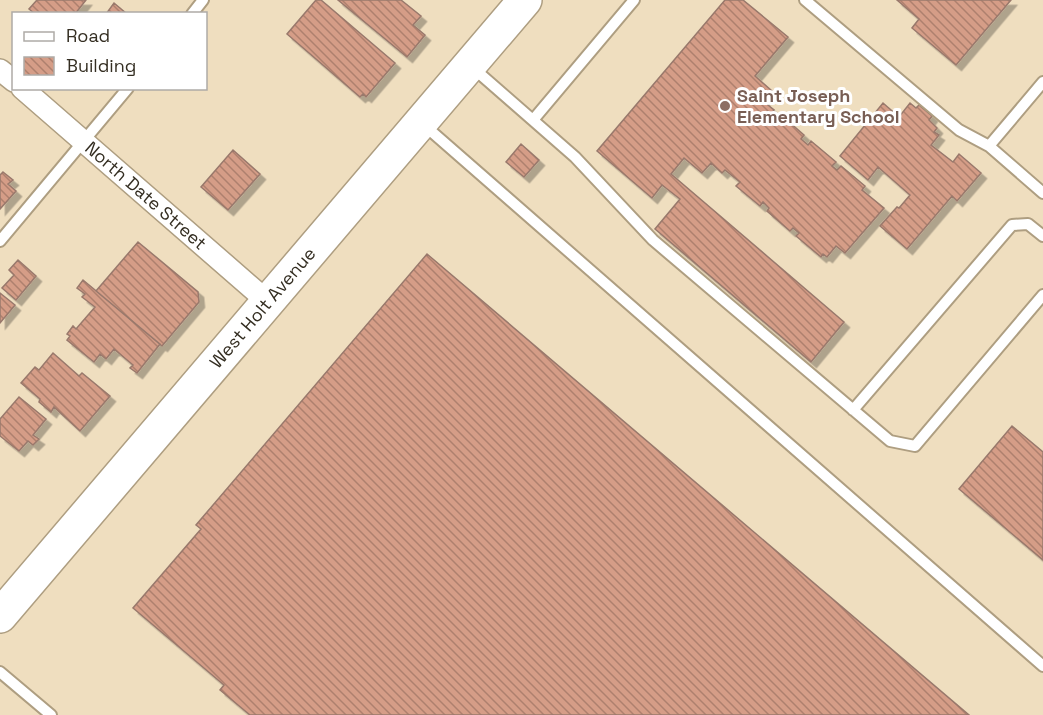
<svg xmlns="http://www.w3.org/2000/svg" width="1043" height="715" font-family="'Space Grotesk',sans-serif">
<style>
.building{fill:url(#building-back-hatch);stroke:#99796c;stroke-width:1.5;filter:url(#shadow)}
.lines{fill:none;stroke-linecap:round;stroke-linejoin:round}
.service-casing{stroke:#ae9e81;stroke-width:14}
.minor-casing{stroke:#ae9e81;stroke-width:24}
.primary-casing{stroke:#ae9e81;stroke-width:36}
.service{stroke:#fff;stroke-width:10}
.minor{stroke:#fff;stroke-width:21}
.primary{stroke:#fff;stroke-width:33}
.education-dot{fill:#8d6e63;stroke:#fff;stroke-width:2}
.labels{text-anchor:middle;stroke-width:6;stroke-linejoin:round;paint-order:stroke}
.education-label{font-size:18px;font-weight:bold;fill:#785e54;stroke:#fff;text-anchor:start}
.street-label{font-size:18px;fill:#342e22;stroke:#fff}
</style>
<defs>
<pattern id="building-back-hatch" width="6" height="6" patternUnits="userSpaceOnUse" patternTransform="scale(1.5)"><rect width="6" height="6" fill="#d59d87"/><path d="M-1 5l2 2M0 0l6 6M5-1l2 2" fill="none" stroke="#ae806e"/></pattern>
<filter id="shadow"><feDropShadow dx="5.5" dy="5.5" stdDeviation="0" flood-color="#0004"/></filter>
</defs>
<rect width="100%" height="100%" fill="#efdebf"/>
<path class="building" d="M 37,0 L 86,0 L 75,14 L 35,14 L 29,9 Z
M 316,0 L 321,0 L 395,63 L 366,97 L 363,94 L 360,97 L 287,34 Z
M 338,0 L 401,0 L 421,16 L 413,25 L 425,35 L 407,57 Z
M 725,0 L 743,0 L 788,37 L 755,76 L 772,91 L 763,101 L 774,110 L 771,114 L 776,118 L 780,114 L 804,135 L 801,139 L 808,145 L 811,141 L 836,162 L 832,166 L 837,170 L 841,166 L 865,186 L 862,190 L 884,208 L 845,253 L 836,246 L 827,257 L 823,254 L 821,257 L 796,236 L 799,233 L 793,228 L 790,231 L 767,211 L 769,208 L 763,202 L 760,206 L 736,186 L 740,182 L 725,170 L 722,173 L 711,163 L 702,173 L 684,158 L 671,174 L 844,322 L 811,362 L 655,229 L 680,199 L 662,185 L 652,198 L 597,151 Z
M 897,0 L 1011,0 L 956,65 L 912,28 L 919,19 Z
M 114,3 L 127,14 L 106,14 Z
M 883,103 L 899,117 L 910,103 L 916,108 L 919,105 L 932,116 L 929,120 L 937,128 L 934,132 L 939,135 L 931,145 L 953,162 L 959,154 L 981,173 L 957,201 L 952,196 L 907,249 L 880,226 L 897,207 L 899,208 L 910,195 L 878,167 L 868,180 L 840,156 Z
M 521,144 L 539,160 L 524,177 L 506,162 Z
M 233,150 L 260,174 L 228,210 L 201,187 Z
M 3,172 L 13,180 L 8,184 L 16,191 L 0,209 L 0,175 Z
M 138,242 L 198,292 L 199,302 L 162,346 L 96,291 Z
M 427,254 L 969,715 L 250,715 L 220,690 L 224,685 L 133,608 L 201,529 L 196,525 Z
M 18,260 L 36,276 L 16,300 L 2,288 L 14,275 L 9,270 Z
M 83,280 L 160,344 L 137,373 L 130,368 L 133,365 L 114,349 L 106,359 L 100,354 L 94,362 L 67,340 L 70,336 L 67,334 L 73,326 L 76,329 L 95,307 L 82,297 L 85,294 L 77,288 Z
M 0,293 L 15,305 L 0,323 Z
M 53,353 L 79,376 L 82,373 L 110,396 L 80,431 L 54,407 L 51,412 L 39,402 L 40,399 L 21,383 L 35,367 L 39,370 Z
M 19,397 L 46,419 L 33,435 L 39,439 L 33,445 L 28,441 L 19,451 L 0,436 L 0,419 Z
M 1012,426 L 1043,452 L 1043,560 L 959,489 Z"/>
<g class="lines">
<defs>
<path id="service" d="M 805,0 L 959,130 L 989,146
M 192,14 L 203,0
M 472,67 L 575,157 L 653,240 L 890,441 L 915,446 L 1043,295
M 1043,82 L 989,146 L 1043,193
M 533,120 L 634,0
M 424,125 L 1043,666
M 0,241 L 128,88
M 853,410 L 1012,225 L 1028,224 L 1043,236
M 0,672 L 51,715"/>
<g id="minor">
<path d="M 0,70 L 14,81"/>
<path id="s1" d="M 22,88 L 268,302"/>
</g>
<g id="primary">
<path id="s2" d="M 0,616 L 525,0"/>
</g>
</defs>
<use href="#service" class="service-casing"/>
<use href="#minor" class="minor-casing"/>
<use href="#primary" class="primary-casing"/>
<use href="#service" class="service"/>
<use href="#minor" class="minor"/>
<use href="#primary" class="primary"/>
</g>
<circle class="education-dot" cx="725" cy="106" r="6"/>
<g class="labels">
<g class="education-label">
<text x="737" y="102">Saint Joseph<tspan x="737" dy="21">Elementary School</tspan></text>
</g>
<g class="street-label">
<text dy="6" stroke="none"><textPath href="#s1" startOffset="164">North Date Street</textPath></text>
<text dy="6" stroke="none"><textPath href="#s2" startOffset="405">West Holt Avenue</textPath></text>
</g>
</g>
<rect x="12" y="12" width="195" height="78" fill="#ffffff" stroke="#aeaba7" stroke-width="1.5"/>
<rect x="24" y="32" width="30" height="9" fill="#ffffff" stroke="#aeaba7" stroke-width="1.5"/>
<text x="66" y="42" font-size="18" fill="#342e22">Road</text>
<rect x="24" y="57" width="30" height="18" fill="url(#building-back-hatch)" stroke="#aeaba7" stroke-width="1.5"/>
<text x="66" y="72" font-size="18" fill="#342e22">Building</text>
</svg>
